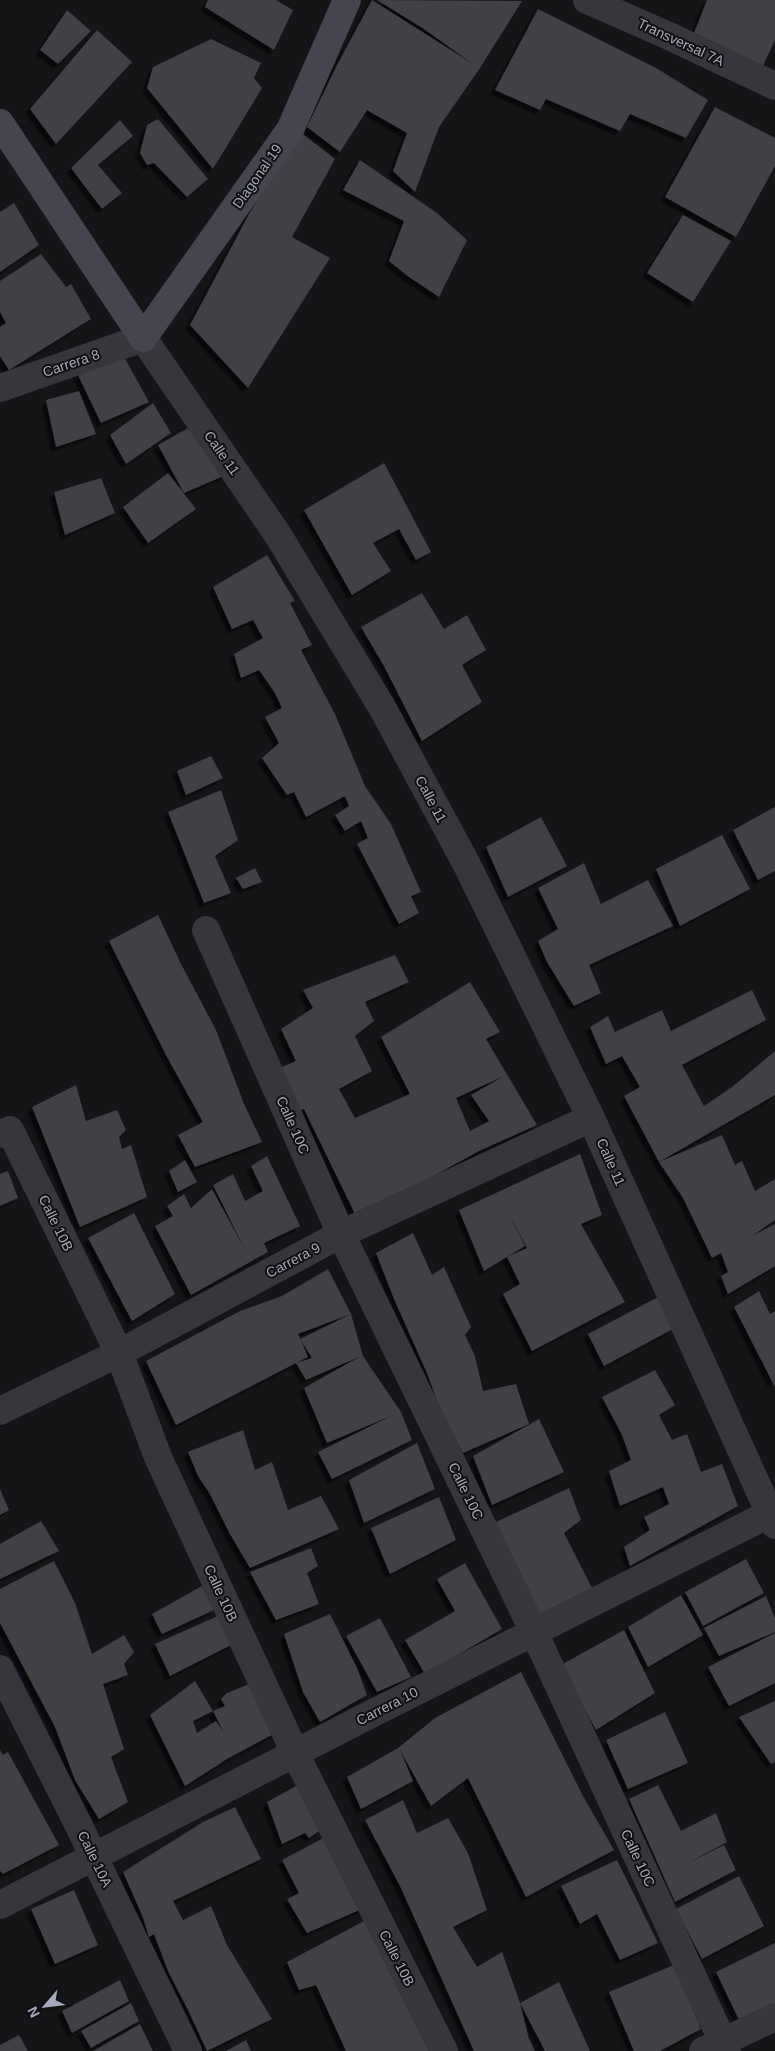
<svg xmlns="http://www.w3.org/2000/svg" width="775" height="2051" font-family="Helvetica,sans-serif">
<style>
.building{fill:#3f3f44;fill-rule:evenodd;filter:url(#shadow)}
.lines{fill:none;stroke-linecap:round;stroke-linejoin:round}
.minor{stroke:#36363d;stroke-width:28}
.secondary{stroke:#44454d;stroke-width:28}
.labels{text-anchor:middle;stroke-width:4;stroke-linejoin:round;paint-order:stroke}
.street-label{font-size:14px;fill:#a6a9b8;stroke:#101012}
</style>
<defs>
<filter id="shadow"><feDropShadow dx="-4.5" dy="4.5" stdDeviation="1" flood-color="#0009"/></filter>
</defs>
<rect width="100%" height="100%" fill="#151517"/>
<path class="building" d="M 208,0 L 276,0 L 293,10 L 274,50 L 205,7 Z
M 372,0 L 473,64 L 424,29 L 377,0 L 522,1 L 480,68 L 439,127 L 415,192 L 393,171 L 407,133 L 367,110 L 340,152 L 307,127 L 337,65 Z
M 707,0 L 775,0 L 775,40 L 763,66 L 694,33 Z
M 538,9 L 656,68 L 708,100 L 686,138 L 630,114 L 620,131 L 546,99 L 540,110 L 495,90 Z
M 67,10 L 91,31 L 58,64 L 40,50 Z
M 97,30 L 132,62 L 56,144 L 30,109 Z
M 211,39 L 261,63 L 254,78 L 262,88 L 213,169 L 147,88 L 153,67 Z
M 715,107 L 775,138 L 775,166 L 736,237 L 665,197 Z
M 158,119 L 208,179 L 187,197 L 154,163 L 147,165 L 140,153 L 147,125 Z
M 120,120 L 133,136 L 98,165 L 122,193 L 102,209 L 71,168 Z
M 299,131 L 335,159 L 292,237 L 330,258 L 248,388 L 190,325 L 249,214 Z
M 360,160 L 437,213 L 467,240 L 439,297 L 409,277 L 389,261 L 404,221 L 343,190 Z
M 14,203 L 39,245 L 0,272 L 0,212 Z
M 683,215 L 731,241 L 693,302 L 647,273 Z
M 41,254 L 66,287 L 71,284 L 91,319 L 9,370 L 0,356 L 0,327 L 6,323 L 0,312 L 0,281 Z
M 123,355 L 149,402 L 101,423 L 78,375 Z
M 79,391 L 96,434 L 56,447 L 46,400 Z
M 153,403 L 171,433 L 126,464 L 110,435 Z
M 197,423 L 226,475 L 184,493 L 158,445 Z
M 384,463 L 431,552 L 416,560 L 399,529 L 373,543 L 391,571 L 352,595 L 304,510 Z
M 168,473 L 196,509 L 148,543 L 123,507 Z
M 101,478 L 115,513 L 65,535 L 54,492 Z
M 267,555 L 295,601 L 290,603 L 312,645 L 301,650 L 335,714 L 365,786 L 391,824 L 421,892 L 411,896 L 419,913 L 399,924 L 357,844 L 368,838 L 361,821 L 345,831 L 335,815 L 349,806 L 345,796 L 306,817 L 294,792 L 287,795 L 262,758 L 279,743 L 265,717 L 282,708 L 275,693 L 259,670 L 241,678 L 234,654 L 263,638 L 253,620 L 232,629 L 213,587 Z
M 422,593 L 444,629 L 467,615 L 486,650 L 462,665 L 482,702 L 422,741 L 384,666 L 361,627 Z
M 211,756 L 223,778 L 186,795 L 177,771 Z
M 221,790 L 238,840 L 215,856 L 231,893 L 204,903 L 168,812 Z
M 775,807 L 775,871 L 758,880 L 733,830 Z
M 541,817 L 567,866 L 508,897 L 486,847 Z
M 722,835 L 750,889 L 680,926 L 656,869 Z
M 584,863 L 601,904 L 648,880 L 673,926 L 589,965 L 601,993 L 574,1006 L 547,962 L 538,941 L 558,929 L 538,888 Z
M 255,868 L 262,882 L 243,889 L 236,878 Z
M 158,915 L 180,962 L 216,1030 L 244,1104 L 262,1142 L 195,1167 L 178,1135 L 203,1122 L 166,1055 L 109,941 Z
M 395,955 L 409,982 L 365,1002 L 374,1021 L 355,1036 L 372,1071 L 339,1089 L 355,1118 L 410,1094 L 381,1037 L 470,982 L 500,1032 L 486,1039 L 537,1125 L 479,1151 L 357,1218 L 304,1109 L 299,1110 L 282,1067 L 296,1061 L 281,1029 L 313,1008 L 303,990 ZM 504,1076 L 471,1095 L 489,1121 L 470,1131 L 456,1098 Z
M 752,990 L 766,1020 L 682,1065 L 704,1106 L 732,1087 L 775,1051 L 775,1095 L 659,1162 L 722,1135 L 735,1165 L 742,1161 L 755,1191 L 775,1179 L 775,1220 L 752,1236 L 775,1224 L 775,1266 L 728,1294 L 721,1276 L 728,1272 L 721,1253 L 712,1258 L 683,1198 L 659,1162 L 624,1096 L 640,1087 L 622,1056 L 606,1064 L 590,1027 L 608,1016 L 615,1032 L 662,1010 L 671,1031 Z
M 76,1085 L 86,1121 L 117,1110 L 126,1130 L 119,1137 L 122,1149 L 131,1145 L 147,1197 L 80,1227 L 32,1107 Z
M 580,1154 L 602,1215 L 581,1224 L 625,1302 L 532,1351 L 503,1294 L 520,1284 L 507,1257 L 527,1248 L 508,1212 L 525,1246 L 507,1257 L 484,1271 L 459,1210 Z
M 267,1156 L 300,1226 L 264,1243 L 268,1252 L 191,1295 L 155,1226 L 173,1216 L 167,1206 L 184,1194 L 191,1208 L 212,1189 L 244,1248 L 213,1185 L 233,1174 L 245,1201 L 263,1191 L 251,1166 Z
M 185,1160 L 197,1182 L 178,1192 L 169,1171 Z
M 8,1171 L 18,1198 L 0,1206 L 0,1174 Z
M 134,1213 L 175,1294 L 132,1321 L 88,1238 Z
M 413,1233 L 432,1275 L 444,1267 L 471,1327 L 465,1335 L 475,1356 L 483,1391 L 516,1384 L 529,1424 L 463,1453 L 440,1409 L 427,1373 L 394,1299 L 376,1253 Z
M 328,1269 L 351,1314 L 298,1334 L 300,1338 L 308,1357 L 296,1363 L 312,1358 L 300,1339 L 351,1314 L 363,1356 L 401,1412 L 412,1440 L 332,1479 L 318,1452 L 393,1415 L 327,1443 L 304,1388 L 361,1356 L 306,1380 L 296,1363 L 176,1425 L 146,1361 L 240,1311 L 282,1296 Z
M 759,1291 L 770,1314 L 775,1311 L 775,1387 L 734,1307 Z
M 660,1296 L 673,1329 L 604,1366 L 588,1334 Z
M 655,1370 L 675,1405 L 659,1415 L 672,1440 L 687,1434 L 701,1472 L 722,1464 L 738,1506 L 630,1566 L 624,1547 L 650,1530 L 644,1517 L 669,1504 L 663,1487 L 620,1506 L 609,1471 L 631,1460 L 622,1435 L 602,1397 Z
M 539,1419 L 564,1472 L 492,1505 L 473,1456 Z
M 243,1430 L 255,1470 L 272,1462 L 288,1510 L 321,1496 L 339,1529 L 250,1568 L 230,1534 L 210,1494 L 198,1476 L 188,1452 Z
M 417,1443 L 435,1489 L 364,1523 L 349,1480 Z
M 569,1488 L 581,1520 L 564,1533 L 592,1588 L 538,1618 L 496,1522 Z
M 0,1489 L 9,1510 L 0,1515 Z
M 439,1497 L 456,1540 L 390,1574 L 371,1528 Z
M 41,1521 L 59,1551 L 0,1579 L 0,1544 Z
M 311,1548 L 318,1566 L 307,1573 L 319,1604 L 276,1620 L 250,1572 Z
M 746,1559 L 764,1593 L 703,1626 L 685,1592 Z
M 54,1561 L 75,1603 L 92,1654 L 124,1635 L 134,1652 L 124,1664 L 128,1675 L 103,1684 L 124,1749 L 111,1757 L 128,1802 L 99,1819 L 75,1780 L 55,1727 L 0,1623 L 0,1589 Z
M 465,1563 L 502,1629 L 425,1674 L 405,1640 L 455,1611 L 437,1579 Z
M 202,1586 L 214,1610 L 162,1634 L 152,1614 Z
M 681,1595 L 703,1635 L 648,1667 L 628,1627 Z
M 766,1596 L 775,1618 L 775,1632 L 719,1656 L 704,1628 Z
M 330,1614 L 357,1668 L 367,1695 L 320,1722 L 303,1692 L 284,1634 Z
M 220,1615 L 233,1644 L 170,1676 L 155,1644 Z
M 380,1618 L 411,1677 L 377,1692 L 346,1636 Z
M 624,1630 L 655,1693 L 596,1730 L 561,1665 Z
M 775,1633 L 775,1683 L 729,1706 L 708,1667 Z
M 521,1672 L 583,1796 L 614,1850 L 526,1897 L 468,1778 L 431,1806 L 400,1750 L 413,1781 L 361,1809 L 347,1777 L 398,1748 L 435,1718 Z
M 195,1681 L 213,1711 L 193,1721 L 197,1733 L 216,1721 L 224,1733 L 213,1711 L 225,1706 L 221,1699 L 227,1693 L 252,1683 L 277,1732 L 227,1759 L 185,1786 L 150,1715 Z
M 775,1701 L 775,1762 L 771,1764 L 739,1717 Z
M 665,1712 L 688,1763 L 628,1789 L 606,1740 Z
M 0,1750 L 3,1755 L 8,1752 L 59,1845 L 3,1874 L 0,1871 Z
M 298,1785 L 322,1829 L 309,1838 L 305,1833 L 282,1844 L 267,1802 Z
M 658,1785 L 681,1831 L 716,1813 L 727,1842 L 686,1864 L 724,1845 L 736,1870 L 675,1902 L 629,1799 Z
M 403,1800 L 417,1833 L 448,1818 L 468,1853 L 487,1910 L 453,1927 L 477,1967 L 502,1952 L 520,2003 L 559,1982 L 590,2051 L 545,2051 L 520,2003 L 529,2039 L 535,2051 L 474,2051 L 400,1886 L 365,1820 Z
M 235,1807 L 261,1859 L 173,1901 L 183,1920 L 211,1906 L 227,1945 L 272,2019 L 207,2051 L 189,2012 L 168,1971 L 154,1934 L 149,1937 L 142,1915 L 123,1872 L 203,1822 Z
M 331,1834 L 364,1908 L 307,1933 L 287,1899 L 299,1893 L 282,1860 Z
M 617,1860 L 658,1943 L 620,1960 L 597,1914 L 580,1924 L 561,1886 Z
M 739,1876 L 764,1926 L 702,1959 L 676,1909 Z
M 74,1890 L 98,1945 L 55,1964 L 31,1909 Z
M 366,1920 L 429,2051 L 346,2051 L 316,1985 L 299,1990 L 287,1962 Z
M 775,1943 L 775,2004 L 740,2022 L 716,1972 Z
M 674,1965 L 701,2029 L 660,2051 L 634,2051 L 609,1992 Z
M 120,1980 L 129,2001 L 72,2033 L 62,2011 Z
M 131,2003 L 139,2021 L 91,2048 L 81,2031 Z
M 140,2024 L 153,2051 L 93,2051 Z
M 19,2035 L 28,2051 L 0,2051 L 0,2045 Z
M 246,2040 L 251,2051 L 226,2051 Z"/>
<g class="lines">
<path class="minor" d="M 587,0 L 669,36 L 775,86
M 0,388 L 143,338 L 278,535 L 383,709 L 467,865 L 591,1118 L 775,1525
M 206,930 L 341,1234 L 534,1632 L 727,2051
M 0,1134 L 10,1130 L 119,1353 L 158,1457 L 295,1753 L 444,2051
M 0,1411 L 119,1353 L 341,1234 L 591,1118
M 0,1669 L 78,1824 L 188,2051
M 0,1905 L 373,1713 L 775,1511
M 703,2051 L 775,2017"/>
<path class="secondary" d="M 0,123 L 143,338 L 290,130 L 347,0"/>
</g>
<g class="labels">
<g class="street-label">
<text transform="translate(681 42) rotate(25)" y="5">Transversal 7A</text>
<text transform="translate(257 176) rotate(-55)" y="5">Diagonal 19</text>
<text transform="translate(71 363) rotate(-19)" y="5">Carrera 8</text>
<text transform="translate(222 453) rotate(55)" y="5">Calle 11</text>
<text transform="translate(431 799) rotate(62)" y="5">Calle 11</text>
<text transform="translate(293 1125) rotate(66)" y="5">Calle 10C</text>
<text transform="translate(611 1162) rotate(66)" y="5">Calle 11</text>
<text transform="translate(56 1223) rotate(64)" y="5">Calle 10B</text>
<text transform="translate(293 1260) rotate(-28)" y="5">Carrera 9</text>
<text transform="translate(466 1491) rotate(64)" y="5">Calle 10C</text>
<text transform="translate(221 1593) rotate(65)" y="5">Calle 10B</text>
<text transform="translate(387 1706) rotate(-27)" y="5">Carrera 10</text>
<text transform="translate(638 1858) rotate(65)" y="5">Calle 10C</text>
<text transform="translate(95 1859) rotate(64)" y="5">Calle 10A</text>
<text transform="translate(397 1958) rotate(63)" y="5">Calle 10B</text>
</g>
</g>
<g transform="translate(45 2006) rotate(242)" stroke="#101012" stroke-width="4" paint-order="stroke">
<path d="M0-4L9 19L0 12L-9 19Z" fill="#a6a9b8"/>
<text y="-8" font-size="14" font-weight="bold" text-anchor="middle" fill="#a6a9b8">N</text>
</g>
</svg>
